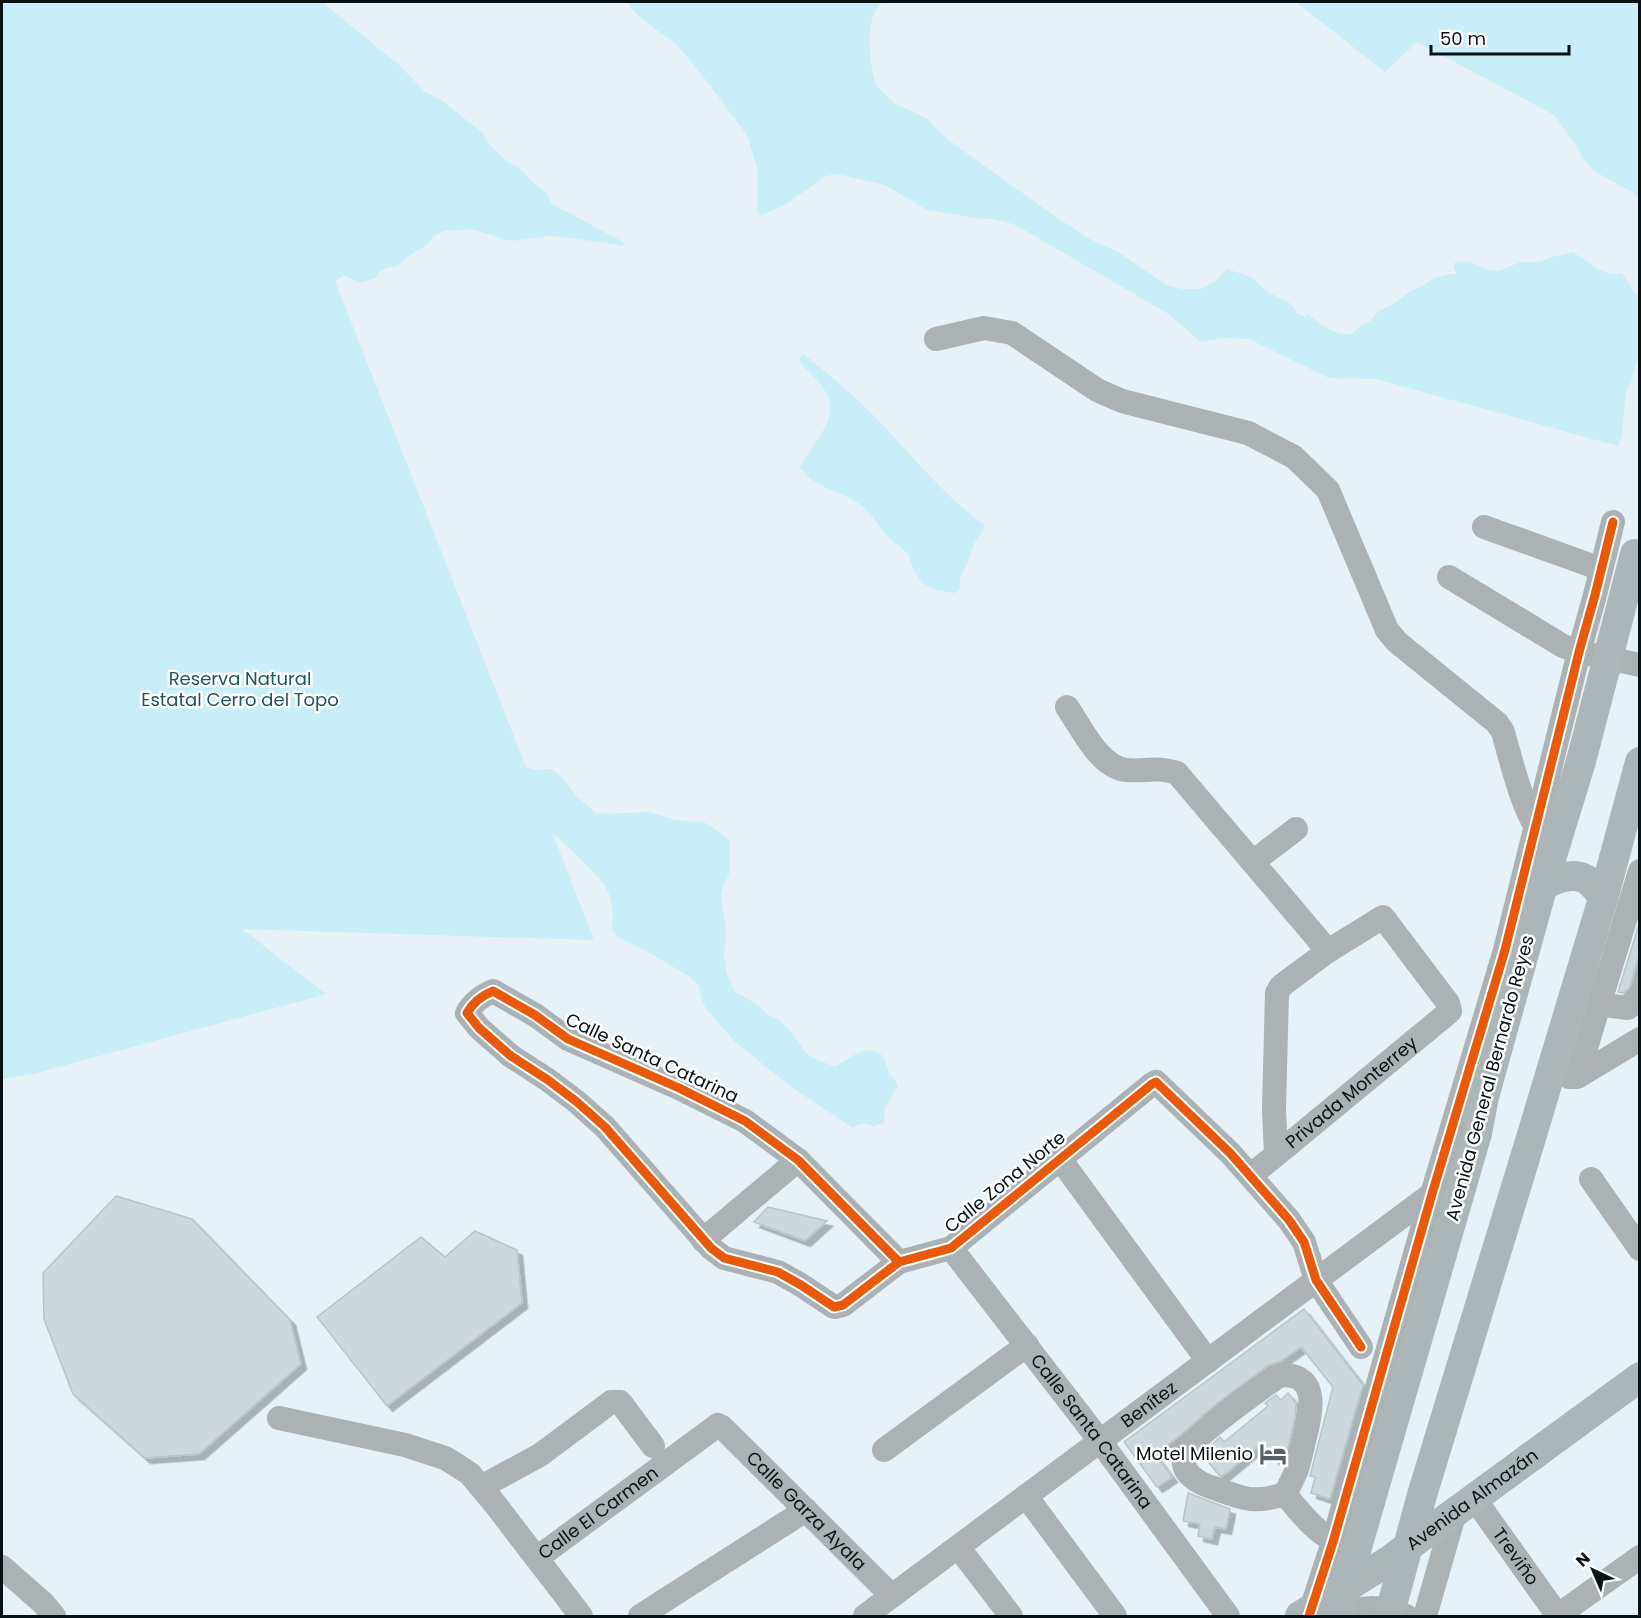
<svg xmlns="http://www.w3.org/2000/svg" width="1641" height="1618" font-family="Poppins,sans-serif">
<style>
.green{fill:#c9edf9}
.building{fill:#cdd8dc;stroke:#b9c4c8;stroke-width:1.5;filter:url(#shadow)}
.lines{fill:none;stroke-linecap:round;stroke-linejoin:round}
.minor{stroke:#acb1b4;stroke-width:24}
.major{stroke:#acb5b7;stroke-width:30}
.major-bridge{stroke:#acb5b7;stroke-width:30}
.cycleway-casing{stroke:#fff;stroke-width:13}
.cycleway{stroke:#e8590c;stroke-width:9}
.labels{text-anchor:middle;stroke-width:5;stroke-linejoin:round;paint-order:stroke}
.park-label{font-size:18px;fill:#1b5665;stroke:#fff}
.street-label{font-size:18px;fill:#081215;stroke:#fff}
.poi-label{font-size:18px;fill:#081215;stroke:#fff;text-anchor:end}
</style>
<defs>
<filter id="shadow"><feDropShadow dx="5.5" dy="5.5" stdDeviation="0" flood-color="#0004"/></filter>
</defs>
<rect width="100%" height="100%" fill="#e6f2f7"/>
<path class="green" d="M 2,2 L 322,2 L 399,65 L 425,92 L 441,100 L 483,133 L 489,144 L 498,153 L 511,164 L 521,169 L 531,181 L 546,192 L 552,204 L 625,243 L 623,246 L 573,238 L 550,236 L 511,241 L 471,229 L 444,231 L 434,236 L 427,245 L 411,254 L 398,266 L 389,267 L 380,271 L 375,278 L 360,283 L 344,275 L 335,281 L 526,767 L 535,770 L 552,769 L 565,780 L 575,795 L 597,814 L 649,812 L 675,820 L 696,822 L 701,821 L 709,825 L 729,840 L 730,870 L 727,879 L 723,886 L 721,895 L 726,931 L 724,958 L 727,974 L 734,991 L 758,1005 L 768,1015 L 780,1020 L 790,1031 L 806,1053 L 811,1057 L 830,1065 L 836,1066 C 848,1060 870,1040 883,1057 C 887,1062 887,1069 890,1074 C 893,1079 896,1080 898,1086 L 884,1109 L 885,1114 L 884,1122 L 874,1127 C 866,1122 860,1123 853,1128 L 790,1086 L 734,1041 L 706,1009 L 701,997 L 699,986 L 690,977 L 650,953 L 618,937 L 612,930 C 613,918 613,904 608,892 C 603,878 566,845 553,834 L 594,940 L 242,929 L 326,994 L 33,1074 L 2,1079 Z
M 627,2 L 881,2 L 872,18 L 869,43 L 872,71 L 876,85 L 894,103 L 926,118 L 944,136 L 965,152 L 1059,219 L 1090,239 L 1118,252 L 1167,285 L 1182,289 L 1201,289 L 1214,282 L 1227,269 L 1251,277 L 1268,292 L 1291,304 L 1297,313 L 1305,317 L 1307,313 L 1321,325 L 1335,332 L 1340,334 L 1352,334 L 1362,325 L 1370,321 L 1378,312 L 1396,302 L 1412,290 L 1421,287 L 1434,278 L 1450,274 L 1456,274 L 1457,273 L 1454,268 L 1455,262 L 1468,261 L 1489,270 L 1498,271 L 1521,262 L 1540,262 L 1548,258 L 1572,252 C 1588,260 1603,279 1622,273 L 1639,299 L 1639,302 L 1640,359 L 1636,363 L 1631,383 L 1626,392 L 1622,435 L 1618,446 L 1376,379 L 1329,378 L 1249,339 L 1225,338 L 1201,342 L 1167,313 L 1033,235 L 1013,224 L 993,219 L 975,218 L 925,209 L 885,185 L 837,174 L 826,176 L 786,204 L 762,215 L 758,213 L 757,208 L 757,168 L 747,135 L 706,80 L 678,46 L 638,16 Z
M 1296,2 L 1639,2 L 1639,198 L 1634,193 L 1594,171 L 1582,157 L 1576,145 L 1554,115 L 1417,42 L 1385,72 Z
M 802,353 C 829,374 855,396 879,421 C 915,458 942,495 985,525 L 982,533 L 975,542 L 968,562 L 960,578 L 960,589 C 954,595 952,593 944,591 C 939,590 935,591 931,588 C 918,582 914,571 910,560 C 908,555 910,556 906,552 C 902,547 896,545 891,540 C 879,529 872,512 858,503 C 835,488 817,490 800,467 C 806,456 812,449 818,439 C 843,402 826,388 799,362 Z"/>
<path class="building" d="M 1640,921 L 1640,952 L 1630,987 L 1623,993 L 1618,992 Z
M 116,1196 L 192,1219 L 290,1320 L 301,1364 L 199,1454 L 145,1458 L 73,1394 L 44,1319 L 43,1273 Z
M 768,1207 L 827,1221 L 805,1241 L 754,1222 Z
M 475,1231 L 517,1250 L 522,1303 L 387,1406 L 317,1317 L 421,1237 L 445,1257 Z
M 1304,1309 L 1363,1385 L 1330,1499 L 1311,1493 L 1315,1477 L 1310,1476 L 1333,1387 L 1301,1347 L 1281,1361 L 1269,1365 L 1233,1391 L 1204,1414 L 1182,1434 L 1155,1454 L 1172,1477 L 1157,1487 L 1124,1442 Z
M 1288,1393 L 1296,1403 L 1295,1418 L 1288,1448 L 1274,1459 L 1261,1444 L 1223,1476 L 1219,1475 L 1202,1454 L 1220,1437 L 1224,1442 L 1268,1406 L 1265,1403 L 1276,1395 L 1281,1400 Z
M 1188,1493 L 1230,1509 L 1226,1529 L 1215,1527 L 1212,1539 L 1198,1536 L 1200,1524 L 1183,1521 Z"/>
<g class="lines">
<g class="minor">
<path d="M 936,339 L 984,328 L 1012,333 L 1097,390 L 1122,401 L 1248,433 L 1294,457 L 1328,490 L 1387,630 L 1397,642 L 1497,723 L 1503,732 C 1509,753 1525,819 1540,831"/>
<path d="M 1484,527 L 1601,569"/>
<path d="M 1449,577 L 1563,646 L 1579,652 L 1640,665"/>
<path d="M 1067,707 C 1081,727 1099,767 1126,770 C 1146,772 1156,766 1177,773 L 1328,951"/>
<path d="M 1253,862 L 1296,829"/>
<path d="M 1600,1003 L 1612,1006 L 1628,1008 L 1640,997"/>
<path d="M 1569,1077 L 1577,1077 L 1640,1039"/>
<path d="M 1577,1077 L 1640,871"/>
<path d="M 1060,1159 L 1208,1361"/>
<path id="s1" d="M 1251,1175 L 1276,1155 L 1448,1013 L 1450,1011 L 1448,1003 L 1383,917 L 1328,951 L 1281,986 L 1277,993 L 1274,1109 L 1276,1155"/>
<path d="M 1591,1179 L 1640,1249"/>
<path d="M 703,1240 L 798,1160"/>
<path id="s2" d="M 951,1248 L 1100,1441 L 1228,1616"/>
<path d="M 899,1262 L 798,1160 L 745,1121 L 679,1088 L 568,1039 L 535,1015 L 493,991 C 481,996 473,1002 467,1013 L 479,1028 L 511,1056 L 548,1080 L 577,1102 L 605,1127 L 711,1248 L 724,1258 L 778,1272 L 801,1285 L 834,1307 L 843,1305 L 899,1262 L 951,1248 L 1152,1084 L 1156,1082 L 1230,1153 L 1289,1220 L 1304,1242 L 1316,1280 L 1361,1347"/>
<path d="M 1283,1375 C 1322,1375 1310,1417 1304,1441 C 1302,1450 1300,1460 1297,1469 C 1294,1477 1289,1486 1285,1494 C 1253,1504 1244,1499 1214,1488 C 1200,1484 1178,1473 1185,1454 C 1193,1435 1258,1391 1277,1377 Z"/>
<path d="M 279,1418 L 405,1445 L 445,1458 L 458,1466 L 470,1474 L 495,1504 L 581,1616"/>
<path d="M 884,1450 L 1027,1345"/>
<path d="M 481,1487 L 540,1455 L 611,1402 L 620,1402 L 653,1446"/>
<path d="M 1285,1494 C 1302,1515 1319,1537 1345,1546"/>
<path d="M 1026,1496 L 1115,1616"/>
<path id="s3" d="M 1474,1498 L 1558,1616"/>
<path d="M 958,1547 L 1011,1616"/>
<path id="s4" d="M 537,1558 L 718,1425 L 722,1427 L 892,1596"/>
<path d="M 2,1567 L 43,1603 L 54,1616"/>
<path d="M 640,1616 L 806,1510"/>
<path id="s5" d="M 865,1616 L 1432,1194"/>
<path d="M 1309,1616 L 1333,1542 L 1432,1194 L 1505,950 L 1579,652 L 1595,595 L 1613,522"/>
<path d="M 1335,1616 C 1357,1606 1383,1605 1406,1616"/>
<path d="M 1425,1616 L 1455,1512"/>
<path d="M 1557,1616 L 1640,1557"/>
</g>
<g class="major">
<path d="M 1543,885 C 1569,872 1588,870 1603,899"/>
<path d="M 1477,1133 L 1484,1097 L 1543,885 L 1581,761"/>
<path d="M 1524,1161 L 1603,899 L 1640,762"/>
<path id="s6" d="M 1300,1616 L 1387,1562 L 1640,1377"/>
</g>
<path class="major-bridge" d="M 1581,761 L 1635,554
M 1337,1616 L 1477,1133
M 1389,1616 L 1422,1495 L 1524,1161"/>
<defs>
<path id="cycleway" d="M 899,1262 L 798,1160 L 745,1121 L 679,1088 L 568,1039 L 535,1015 L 493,991 C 481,996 473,1002 467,1013 L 479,1028 L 511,1056 L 548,1080 L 577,1102 L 605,1127 L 711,1248 L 724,1258 L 778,1272 L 801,1285 L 834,1307 L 843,1305 L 899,1262 L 951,1248 L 1152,1084 L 1156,1082 L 1230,1153 L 1289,1220 L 1304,1242 L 1316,1280 L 1361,1347
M 1309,1616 L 1333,1542 L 1432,1194 L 1505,950 L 1579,652 L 1595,595 L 1613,522"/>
</defs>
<use href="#cycleway" class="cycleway-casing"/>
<use href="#cycleway" class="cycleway"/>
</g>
<defs>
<symbol id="hotel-bare" viewBox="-9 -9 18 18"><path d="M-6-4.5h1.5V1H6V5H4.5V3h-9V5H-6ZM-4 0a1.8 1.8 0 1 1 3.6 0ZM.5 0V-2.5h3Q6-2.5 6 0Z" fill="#566064" stroke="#fff" stroke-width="2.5" paint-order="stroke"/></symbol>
</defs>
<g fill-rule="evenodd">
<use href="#hotel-bare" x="1254" y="1435" width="38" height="38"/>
</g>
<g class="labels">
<g class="park-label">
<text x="240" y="685">Reserva Natural<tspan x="240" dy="21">Estatal Cerro del Topo</tspan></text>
</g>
<g class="street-label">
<text transform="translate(652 1058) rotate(25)" y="6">Calle Santa Catarina</text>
<text transform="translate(1490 1078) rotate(-75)" y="6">Avenida General Bernardo Reyes</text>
<text dy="6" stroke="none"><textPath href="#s1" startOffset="130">Privada Monterrey</textPath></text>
<text transform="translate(1005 1182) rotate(-39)" y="6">Calle Zona Norte</text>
<text dy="6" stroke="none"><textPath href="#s5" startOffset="354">Benítez</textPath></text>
<text dy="6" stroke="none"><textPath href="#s2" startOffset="231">Calle Santa Catarina</textPath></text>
<text dy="6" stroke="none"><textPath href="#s6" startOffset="208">Avenida Almazán</textPath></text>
<text dy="6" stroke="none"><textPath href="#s4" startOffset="348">Calle Garza Ayala</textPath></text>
<text dy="6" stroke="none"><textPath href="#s4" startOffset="76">Calle El Carmen</textPath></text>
<text dy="6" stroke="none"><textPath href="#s3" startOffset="72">Treviño</textPath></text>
</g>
<g class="poi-label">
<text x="1253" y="1460">Motel Milenio</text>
</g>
</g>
<rect width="1641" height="1618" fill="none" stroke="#081215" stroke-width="6"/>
<g transform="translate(1593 1570) rotate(316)" stroke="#ffffff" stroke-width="4.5" paint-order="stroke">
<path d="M0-4.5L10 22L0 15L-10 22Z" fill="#081215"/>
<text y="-9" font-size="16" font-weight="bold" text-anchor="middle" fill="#081215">N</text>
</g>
<path d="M1431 45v9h138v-9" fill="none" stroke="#081215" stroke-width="3"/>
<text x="1440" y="45" font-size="18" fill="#081215" stroke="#ffffff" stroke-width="4.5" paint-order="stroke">50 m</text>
</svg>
